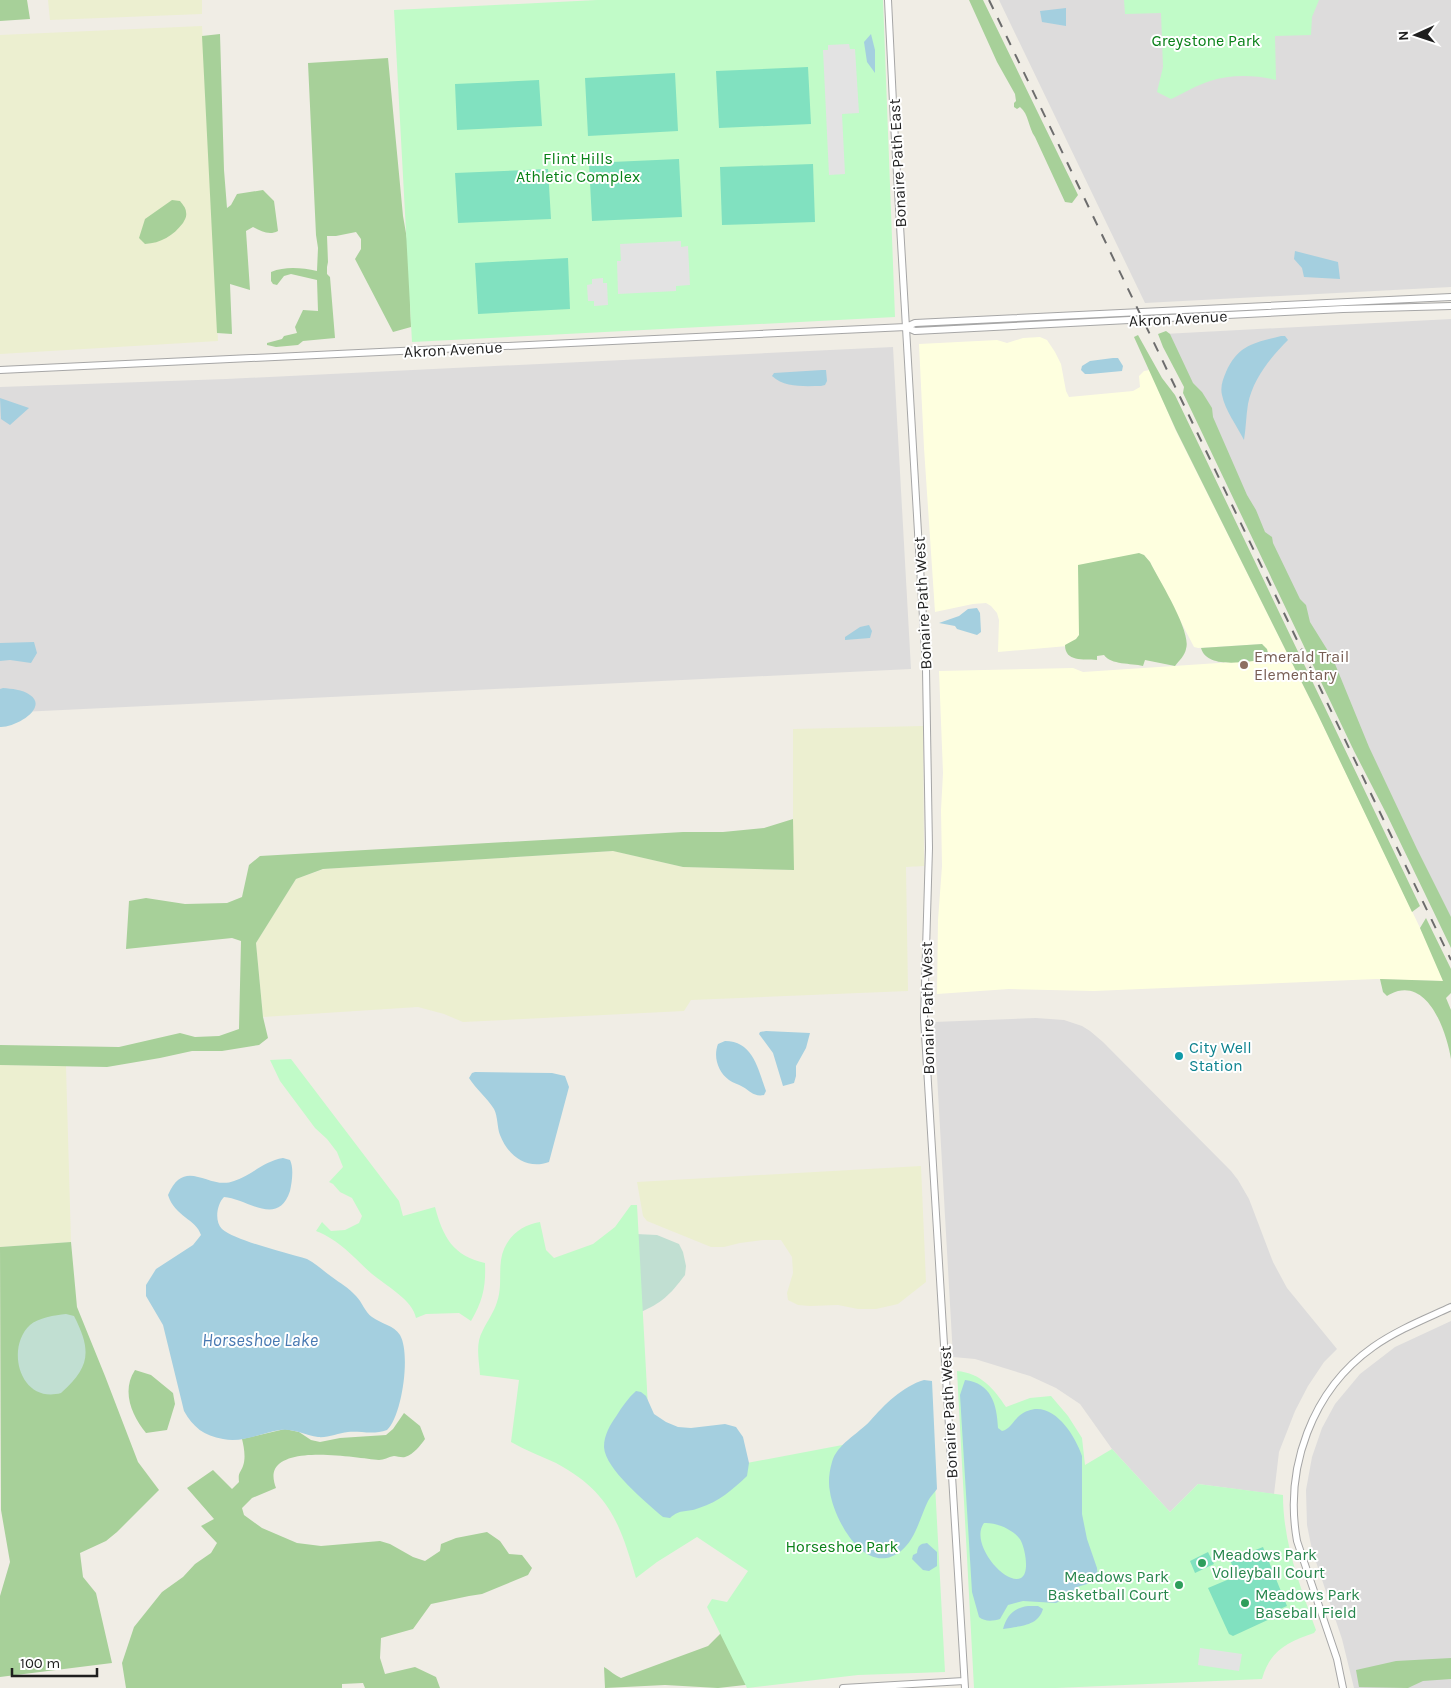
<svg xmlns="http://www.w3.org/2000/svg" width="1451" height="1688" font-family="Karla,sans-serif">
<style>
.residential{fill:#dddcdc}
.education{fill:#feffdf}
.farmland{fill:#ecefd0}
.forest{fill:#a7d099}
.wetland{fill:#c1dfd2}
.park{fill:#c1fbc8}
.pitch{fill:#81e1c0}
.parking{fill:#e3e3e3}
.water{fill:#a4cfdf;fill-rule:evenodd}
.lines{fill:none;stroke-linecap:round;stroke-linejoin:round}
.minor-casing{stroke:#a6a6a6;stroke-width:8}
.minor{stroke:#fff;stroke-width:6}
.rail{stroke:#6d6d6d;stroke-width:2;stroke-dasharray:10 10;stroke-linecap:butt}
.education-dot{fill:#8d6e63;stroke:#fff;stroke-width:2}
.culture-dot{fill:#0f9aa8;stroke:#fff;stroke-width:2}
.leisure-dot{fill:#2e9e5b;stroke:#fff;stroke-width:2}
.labels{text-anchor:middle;stroke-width:4;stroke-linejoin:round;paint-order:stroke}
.park-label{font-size:16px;fill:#098118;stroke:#fff}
.street-label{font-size:16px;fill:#1f1f1f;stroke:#fff}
.education-label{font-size:16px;fill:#785e54;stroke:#fff;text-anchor:start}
.culture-label{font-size:16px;fill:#0d838f;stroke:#fff;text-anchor:start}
.leisure-label{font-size:16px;fill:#27864d;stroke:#fff;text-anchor:start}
.water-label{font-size:18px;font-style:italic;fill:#4879b2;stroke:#fff}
</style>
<rect width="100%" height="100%" fill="#f0ede5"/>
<path class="residential" d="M 999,0 L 1451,0 L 1451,287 L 1145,303 Z
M 1451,319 L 1451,930 L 1164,334 Z
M 893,347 L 911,669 L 0,713 L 0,387 L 226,379 Z
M 1036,1018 L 1064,1020 L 1082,1026 L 1090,1031 L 1103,1042 L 1231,1171 L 1238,1180 L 1249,1199 L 1273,1262 L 1287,1288 L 1337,1349 L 1324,1362 L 1308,1386 L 1295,1411 L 1279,1452 L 1274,1494 L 1198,1484 L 1170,1512 L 1112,1449 L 1080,1404 L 1056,1388 L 1030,1376 L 975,1359 L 953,1357 L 934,1022 Z
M 1451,1321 L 1451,1688 L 1354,1688 L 1342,1639 L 1312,1550 L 1307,1525 L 1306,1490 L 1312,1457 L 1322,1428 L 1335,1404 L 1360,1374 L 1395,1347 Z"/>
<path class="education" d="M 1040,337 L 1047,340 L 1055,352 L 1061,364 L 1066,391 L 1069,397 L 1133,391 L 1140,387 L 1139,376 L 1144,371 L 1150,370 L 1175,429 L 1318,715 L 1434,957 L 1443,981 L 1376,979 L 1094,991 L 1009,989 L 937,994 L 938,920 L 942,866 L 941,810 L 943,773 L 939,671 L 1073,668 L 1083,672 L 1264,660 L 1269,656 L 1262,644 L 1198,648 L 1194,647 L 1150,562 L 1144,555 L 1079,645 L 998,652 L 999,620 L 997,613 L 991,606 L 986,603 L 973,604 L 935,612 L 924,448 L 919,344 L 997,340 L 1007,343 L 1023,338 Z"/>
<path class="farmland" d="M 48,0 L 202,0 L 202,14 L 50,20 Z
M 202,26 L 218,341 L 0,354 L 0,35 Z
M 923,726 L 924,866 L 906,867 L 908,991 L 691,1000 L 684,1011 L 463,1022 L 444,1014 L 418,1007 L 263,1017 L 256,943 L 296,879 L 324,869 L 614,851 L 683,867 L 793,870 L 793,729 Z
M 0,1065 L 66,1066 L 71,1242 L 0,1247 Z
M 921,1166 L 926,1282 L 898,1304 L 876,1309 L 858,1309 L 838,1305 L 810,1306 L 798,1305 L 788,1300 L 787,1293 L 793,1273 L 792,1257 L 781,1240 L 763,1240 L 740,1243 L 724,1247 L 711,1247 L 647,1221 L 643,1216 L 637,1182 Z"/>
<path class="forest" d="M 0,0 L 27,0 L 30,19 L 0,21 Z
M 969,0 L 983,0 L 1078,195 L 1072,203 L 1065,202 L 1035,137 C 1028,127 1029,114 1020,107 L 1017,109 L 1014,107 L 1014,103 L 1016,101 L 1015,94 L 997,62 Z
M 220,34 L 224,170 L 227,208 L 231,205 L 237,194 L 263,190 L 274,201 L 278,231 C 269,236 261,231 253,227 L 246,231 L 250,290 L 230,284 L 232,334 L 217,333 L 202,36 Z
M 388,58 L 403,216 L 407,239 L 416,254 L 410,298 L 411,327 L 393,332 L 355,259 L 361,249 L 361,239 L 356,232 L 336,236 L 327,236 L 328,262 L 327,267 L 327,274 L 330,277 L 335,338 L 303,341 L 298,345 L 276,347 L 267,345 L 267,343 L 282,339 L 284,336 L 297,333 L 295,327 L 303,310 L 318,311 L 317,280 L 291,274 L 284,276 L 277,285 L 273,284 L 271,281 L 271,272 C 286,266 302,268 317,271 L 318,248 L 316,235 L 308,63 Z
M 172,200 L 180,201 C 183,205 186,208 186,212 C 187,217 185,219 183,223 C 173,236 161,243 145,244 L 139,238 L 145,219 Z
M 1166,331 L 1170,334 L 1193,383 L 1202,392 L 1212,408 L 1213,417 L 1247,495 L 1256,510 L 1265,532 L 1272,537 L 1273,543 L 1300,599 L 1306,605 L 1310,622 L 1333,659 L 1369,747 L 1417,849 L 1451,917 L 1451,948 L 1387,815 L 1354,751 L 1183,393 L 1184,387 L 1163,347 L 1158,334 Z
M 1138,335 L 1162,378 L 1175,395 L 1420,906 L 1412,912 L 1318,715 L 1176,430 L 1134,337 Z
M 1139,553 L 1144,555 L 1150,562 C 1159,580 1192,632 1186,649 C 1185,655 1179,661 1175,666 L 1145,660 L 1143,666 C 1131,663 1111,665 1104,655 L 1097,656 L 1097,660 C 1083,659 1065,662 1065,645 L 1076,639 L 1079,635 L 1078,565 Z
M 1262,644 L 1267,649 L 1269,657 L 1264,660 C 1247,661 1207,670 1201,648 Z
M 793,819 L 794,870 L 683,867 L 613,851 L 323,869 L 296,879 L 256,943 L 263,1017 L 268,1038 L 259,1045 L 222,1051 L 192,1051 L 160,1058 L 107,1067 L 0,1065 L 0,1045 L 119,1047 L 180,1033 L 195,1037 L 219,1036 L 239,1029 L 241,941 L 232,938 L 126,949 L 129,901 L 146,898 L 185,904 L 227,903 L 242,897 L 249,865 L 260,856 L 683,832 L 723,832 L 764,828 Z
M 1426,918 L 1451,969 L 1451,993 L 1446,998 L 1451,1010 L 1451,1059 C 1447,1035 1431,983 1398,991 C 1394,992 1390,994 1387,996 L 1383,992 L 1380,979 L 1443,981 L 1420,928 Z
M 71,1242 L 77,1307 L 105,1376 L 138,1462 L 159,1490 L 117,1532 L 106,1541 L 80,1553 L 83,1577 L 96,1593 L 112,1663 L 0,1677 L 0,1596 L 10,1562 L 1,1510 L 0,1247 Z
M 135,1370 L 151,1375 L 173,1393 L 175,1404 L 167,1430 L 146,1433 C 132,1416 121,1391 135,1370 Z
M 404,1413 L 420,1426 L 425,1439 C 420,1446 414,1454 405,1457 C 402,1458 397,1456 394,1456 C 388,1457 384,1460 379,1460 C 357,1458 288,1445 275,1469 C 272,1475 274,1482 276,1488 L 252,1498 L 242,1508 L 244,1515 L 262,1528 L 297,1543 L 321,1546 L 380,1541 L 390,1544 L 413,1557 L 425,1561 L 440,1551 L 441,1544 L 456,1538 L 487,1532 L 500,1541 L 509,1554 L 522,1555 L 532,1568 L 528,1575 L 482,1594 L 469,1596 L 431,1604 L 413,1629 L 381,1638 L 380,1658 L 385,1674 L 415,1667 L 436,1677 L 440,1688 L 365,1688 L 363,1683 L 342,1684 L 342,1688 L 126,1688 L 122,1663 L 134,1627 L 162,1592 L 183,1577 L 195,1564 L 211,1553 L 217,1543 L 201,1526 L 214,1519 L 187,1488 L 213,1470 L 232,1489 L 239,1482 C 238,1472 240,1474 243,1466 C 246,1458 244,1447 242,1439 L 285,1429 L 299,1432 L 311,1440 L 320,1442 L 340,1438 L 386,1435 L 393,1429 Z
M 732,1614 L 824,1668 L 745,1685 L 718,1688 L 665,1685 L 605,1688 L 604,1667 C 611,1671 614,1675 621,1678 L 708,1646 L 720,1634 Z
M 1451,1658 L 1451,1679 L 1423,1681 L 1408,1688 L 1359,1687 L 1356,1670 L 1396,1661 Z"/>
<path class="wetland" d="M 636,1234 L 657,1235 L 679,1244 L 683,1252 L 686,1266 L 685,1275 C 669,1296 663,1302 639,1313 Z
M 66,1314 L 74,1316 C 92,1351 90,1367 61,1393 C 20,1404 5,1348 30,1325 C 38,1318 55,1315 66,1314 Z"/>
<path class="park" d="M 597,0 L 883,0 L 895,317 L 412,342 L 394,10 Z
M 1124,0 L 1319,0 L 1312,17 L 1311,35 L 1275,36 L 1276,80 C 1256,75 1231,74 1210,81 C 1197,85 1184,93 1171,99 L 1157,92 L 1163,67 L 1161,13 L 1125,14 Z
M 291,1059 L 399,1201 L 403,1216 L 435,1207 C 443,1237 453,1256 485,1263 C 486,1286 483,1301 471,1321 L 459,1313 L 426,1314 L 416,1318 C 413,1300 385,1285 372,1274 C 353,1257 341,1241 316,1231 L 322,1222 L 331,1231 L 345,1230 L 359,1223 L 362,1216 L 352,1198 L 340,1192 L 333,1184 L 329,1182 L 343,1167 L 337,1152 L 327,1139 L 315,1128 L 280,1081 L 270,1060 Z
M 631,1205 L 637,1205 L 652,1481 L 932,1428 L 945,1672 L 858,1675 L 747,1688 L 707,1607 L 712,1599 L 727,1602 L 748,1571 L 697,1537 L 657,1562 L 636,1578 C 620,1524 610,1492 556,1463 C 541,1456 525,1450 511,1442 L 519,1380 L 480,1375 C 479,1359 475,1344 483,1330 C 488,1320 494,1312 497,1302 C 502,1288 499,1274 501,1260 C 504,1239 520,1225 540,1222 L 546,1250 L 554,1258 L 593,1244 L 615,1227 Z
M 957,1371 C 981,1373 994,1389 1006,1407 L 1030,1398 L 1051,1396 L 1068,1416 L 1082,1438 L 1085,1465 L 1112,1449 L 1170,1512 L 1198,1484 L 1283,1495 C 1283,1543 1300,1586 1316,1630 L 1314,1633 C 1288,1642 1270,1650 1262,1679 L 1056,1688 L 974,1688 Z"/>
<path class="pitch" d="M 808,67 L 811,124 L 719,128 L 716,71 Z
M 675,73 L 678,131 L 588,136 L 585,78 Z
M 539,80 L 542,126 L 457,130 L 455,84 Z
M 679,159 L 682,217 L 592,221 L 589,163 Z
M 813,164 L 815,222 L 722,225 L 720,167 Z
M 548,169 L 551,219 L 458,223 L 455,173 Z
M 568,258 L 570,309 L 478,314 L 475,263 Z
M 1263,1547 L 1287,1606 L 1280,1609 L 1283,1613 L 1233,1636 L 1229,1634 L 1208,1588 L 1227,1580 L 1238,1580 L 1230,1560 Z
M 1208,1552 L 1214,1564 L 1195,1573 L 1190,1561 Z"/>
<path class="parking" d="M 849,44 L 850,49 L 855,49 L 859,113 L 842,114 L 845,174 L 829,175 L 823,50 L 828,50 L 828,45 Z
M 681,241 L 681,247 L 688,246 L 690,285 L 676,286 L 676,291 L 618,294 L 617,261 L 621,261 L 620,244 Z
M 603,278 L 603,283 L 607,283 L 608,305 L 594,306 L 594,301 L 588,301 L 587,285 L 592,284 L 592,279 Z
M 1200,1648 L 1242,1654 L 1239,1671 L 1198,1665 Z"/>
<path class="water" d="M 1066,8 L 1066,26 L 1042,22 L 1040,11 Z
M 871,34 L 875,50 L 875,73 L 867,62 L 864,42 Z
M 1295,251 L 1338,262 L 1340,279 L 1304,277 L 1302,268 L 1294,259 Z
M 1281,336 L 1285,336 L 1288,340 C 1270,358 1253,379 1248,404 C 1246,416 1246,428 1244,440 C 1237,426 1225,410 1222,395 C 1220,387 1223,379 1226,372 C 1238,345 1254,343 1281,336 Z
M 1113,358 L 1118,358 L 1123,366 L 1122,371 L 1090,374 L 1085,374 L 1081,370 L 1082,366 L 1090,361 Z
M 822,370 L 826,370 L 827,381 L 825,385 L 821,386 C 804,386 785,388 772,376 L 774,373 Z
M 0,398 L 29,408 L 10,425 L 1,419 Z
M 977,608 L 980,613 L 981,632 L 977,635 L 957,629 L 955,626 L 939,623 L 959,616 L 968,609 Z
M 869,625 L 872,631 L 870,638 L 845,640 L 845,637 L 860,627 Z
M 34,642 L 37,653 L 31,663 L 10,660 L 0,661 L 0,643 Z
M 3,688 C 12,689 22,689 30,695 C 49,708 15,728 0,727 L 0,689 Z
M 766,1031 L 810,1033 L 806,1048 L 796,1066 L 796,1076 L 794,1083 L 783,1086 L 773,1053 L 759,1034 L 760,1032 Z
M 725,1041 C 753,1041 758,1069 766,1091 L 764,1095 C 754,1097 750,1091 743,1087 C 738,1084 733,1083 729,1080 C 718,1072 713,1057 718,1044 Z
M 475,1072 L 552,1073 L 565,1076 L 569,1087 L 549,1162 C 527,1170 508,1156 500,1135 C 497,1127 498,1117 494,1109 C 487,1098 476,1089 469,1078 L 472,1073 Z
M 283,1158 L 290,1160 C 294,1168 292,1182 290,1191 C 278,1228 246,1198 224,1197 C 217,1204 214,1221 222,1229 C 236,1241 287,1253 307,1259 C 317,1264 323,1271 332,1277 C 340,1283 349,1288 356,1296 C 362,1302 365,1312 372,1317 C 381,1324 394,1325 400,1335 C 411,1354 402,1416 387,1430 C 374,1435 361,1431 348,1432 C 338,1433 328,1438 318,1437 C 305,1435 293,1428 280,1430 C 260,1433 243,1443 223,1439 C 204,1436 193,1427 184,1411 L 163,1325 L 146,1296 L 146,1285 L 156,1269 L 193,1245 L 201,1235 C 196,1219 175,1217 168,1195 C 185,1155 209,1191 234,1181 C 252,1175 264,1161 283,1158 Z
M 924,1380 L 932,1381 L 937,1489 C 934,1493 930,1497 928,1501 C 920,1517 916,1539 901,1551 C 866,1579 834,1520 830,1492 C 828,1483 829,1472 832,1462 C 837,1444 858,1434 870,1421 C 884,1405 903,1386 924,1380 Z
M 965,1380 C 991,1383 997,1404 998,1428 L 1002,1431 C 1010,1429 1013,1421 1019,1416 C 1048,1393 1074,1432 1082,1456 L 1082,1514 L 1087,1539 L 1097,1568 L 1098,1577 L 1097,1581 L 1077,1587 L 1064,1599 L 1056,1603 L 1023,1601 L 1008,1605 L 1000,1619 C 993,1621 985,1622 979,1617 L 972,1592 L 960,1395 ZM 984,1523 C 996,1522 1015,1530 1021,1541 C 1025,1549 1030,1573 1021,1578 C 1005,1586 969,1543 984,1523 Z
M 636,1391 L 641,1392 L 646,1396 L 654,1414 L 666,1422 L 678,1427 L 691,1428 L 725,1424 L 736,1427 L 743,1437 L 749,1463 L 747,1476 C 731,1491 720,1501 699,1508 C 687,1513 681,1508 670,1518 L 663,1517 C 647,1503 605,1469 604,1447 C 604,1435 610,1425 617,1415 C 622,1407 628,1398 636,1391 Z
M 927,1543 L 937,1552 L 937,1566 L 929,1571 L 923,1570 L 912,1559 L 913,1555 L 917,1553 C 918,1545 920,1544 927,1543 Z
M 1028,1606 L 1038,1606 L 1043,1609 C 1038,1627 1018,1626 1003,1629 C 1007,1615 1014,1608 1028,1606 Z"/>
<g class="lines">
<defs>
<path id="minor" d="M 888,0 L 894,123 L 926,669 L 929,848 L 924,1018 L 965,1688
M 906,327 L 915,331 L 1343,309 L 1451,306
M 0,370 L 906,327 L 915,323 L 1451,297
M 843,1688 L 964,1681
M 1343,1688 L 1337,1659 L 1297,1541 C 1284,1468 1312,1390 1373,1347 C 1397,1330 1425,1319 1451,1307"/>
</defs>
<use href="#minor" class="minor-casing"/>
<use href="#minor" class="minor"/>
<path class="rail" d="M 989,0 L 1451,960"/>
</g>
<circle class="education-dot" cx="1244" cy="665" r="5"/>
<circle class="culture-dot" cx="1179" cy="1056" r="5"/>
<g class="leisure-dot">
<circle cx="1202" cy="1563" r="5"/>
<circle cx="1179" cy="1585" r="5"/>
<circle cx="1245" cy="1603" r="5"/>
</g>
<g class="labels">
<g class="park-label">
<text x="1206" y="46">Greystone Park</text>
<text x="578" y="164">Flint Hills<tspan x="578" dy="18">Athletic Complex</tspan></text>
<text x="842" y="1552">Horseshoe Park</text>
</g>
<g class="street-label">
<text transform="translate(897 163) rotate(-93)" y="6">Bonaire Path East</text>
<text transform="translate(1178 318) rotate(-3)" y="6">Akron Avenue</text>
<text transform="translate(453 349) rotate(-3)" y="6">Akron Avenue</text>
<text transform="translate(922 603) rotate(-93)" y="6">Bonaire Path West</text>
<text transform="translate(927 1008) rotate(-91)" y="6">Bonaire Path West</text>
<text transform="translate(948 1412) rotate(-93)" y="6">Bonaire Path West</text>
</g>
<g class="education-label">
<text x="1254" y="662">Emerald Trail<tspan x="1254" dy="18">Elementary</tspan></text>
</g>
<g class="culture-label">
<text x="1189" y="1053">City Well<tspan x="1189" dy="18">Station</tspan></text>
</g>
<g class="leisure-label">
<text x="1212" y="1560">Meadows Park<tspan x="1212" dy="18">Volleyball Court</tspan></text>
<text x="1169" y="1582" text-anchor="end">Meadows Park<tspan x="1169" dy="18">Basketball Court</tspan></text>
<text x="1255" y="1600">Meadows Park<tspan x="1255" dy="18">Baseball Field</tspan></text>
</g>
<g class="water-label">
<text x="260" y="1346">Horseshoe Lake</text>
</g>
</g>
<g transform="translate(1416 35) rotate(267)" stroke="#ffffff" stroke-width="4" paint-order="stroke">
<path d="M0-4L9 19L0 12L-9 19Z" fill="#1f1f1f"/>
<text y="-8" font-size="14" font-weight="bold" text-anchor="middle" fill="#1f1f1f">N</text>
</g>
<path d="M12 1668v8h85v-8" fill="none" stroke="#1f1f1f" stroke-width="2.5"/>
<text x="20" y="1668" font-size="15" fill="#1f1f1f" stroke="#ffffff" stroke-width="4" paint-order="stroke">100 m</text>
</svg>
